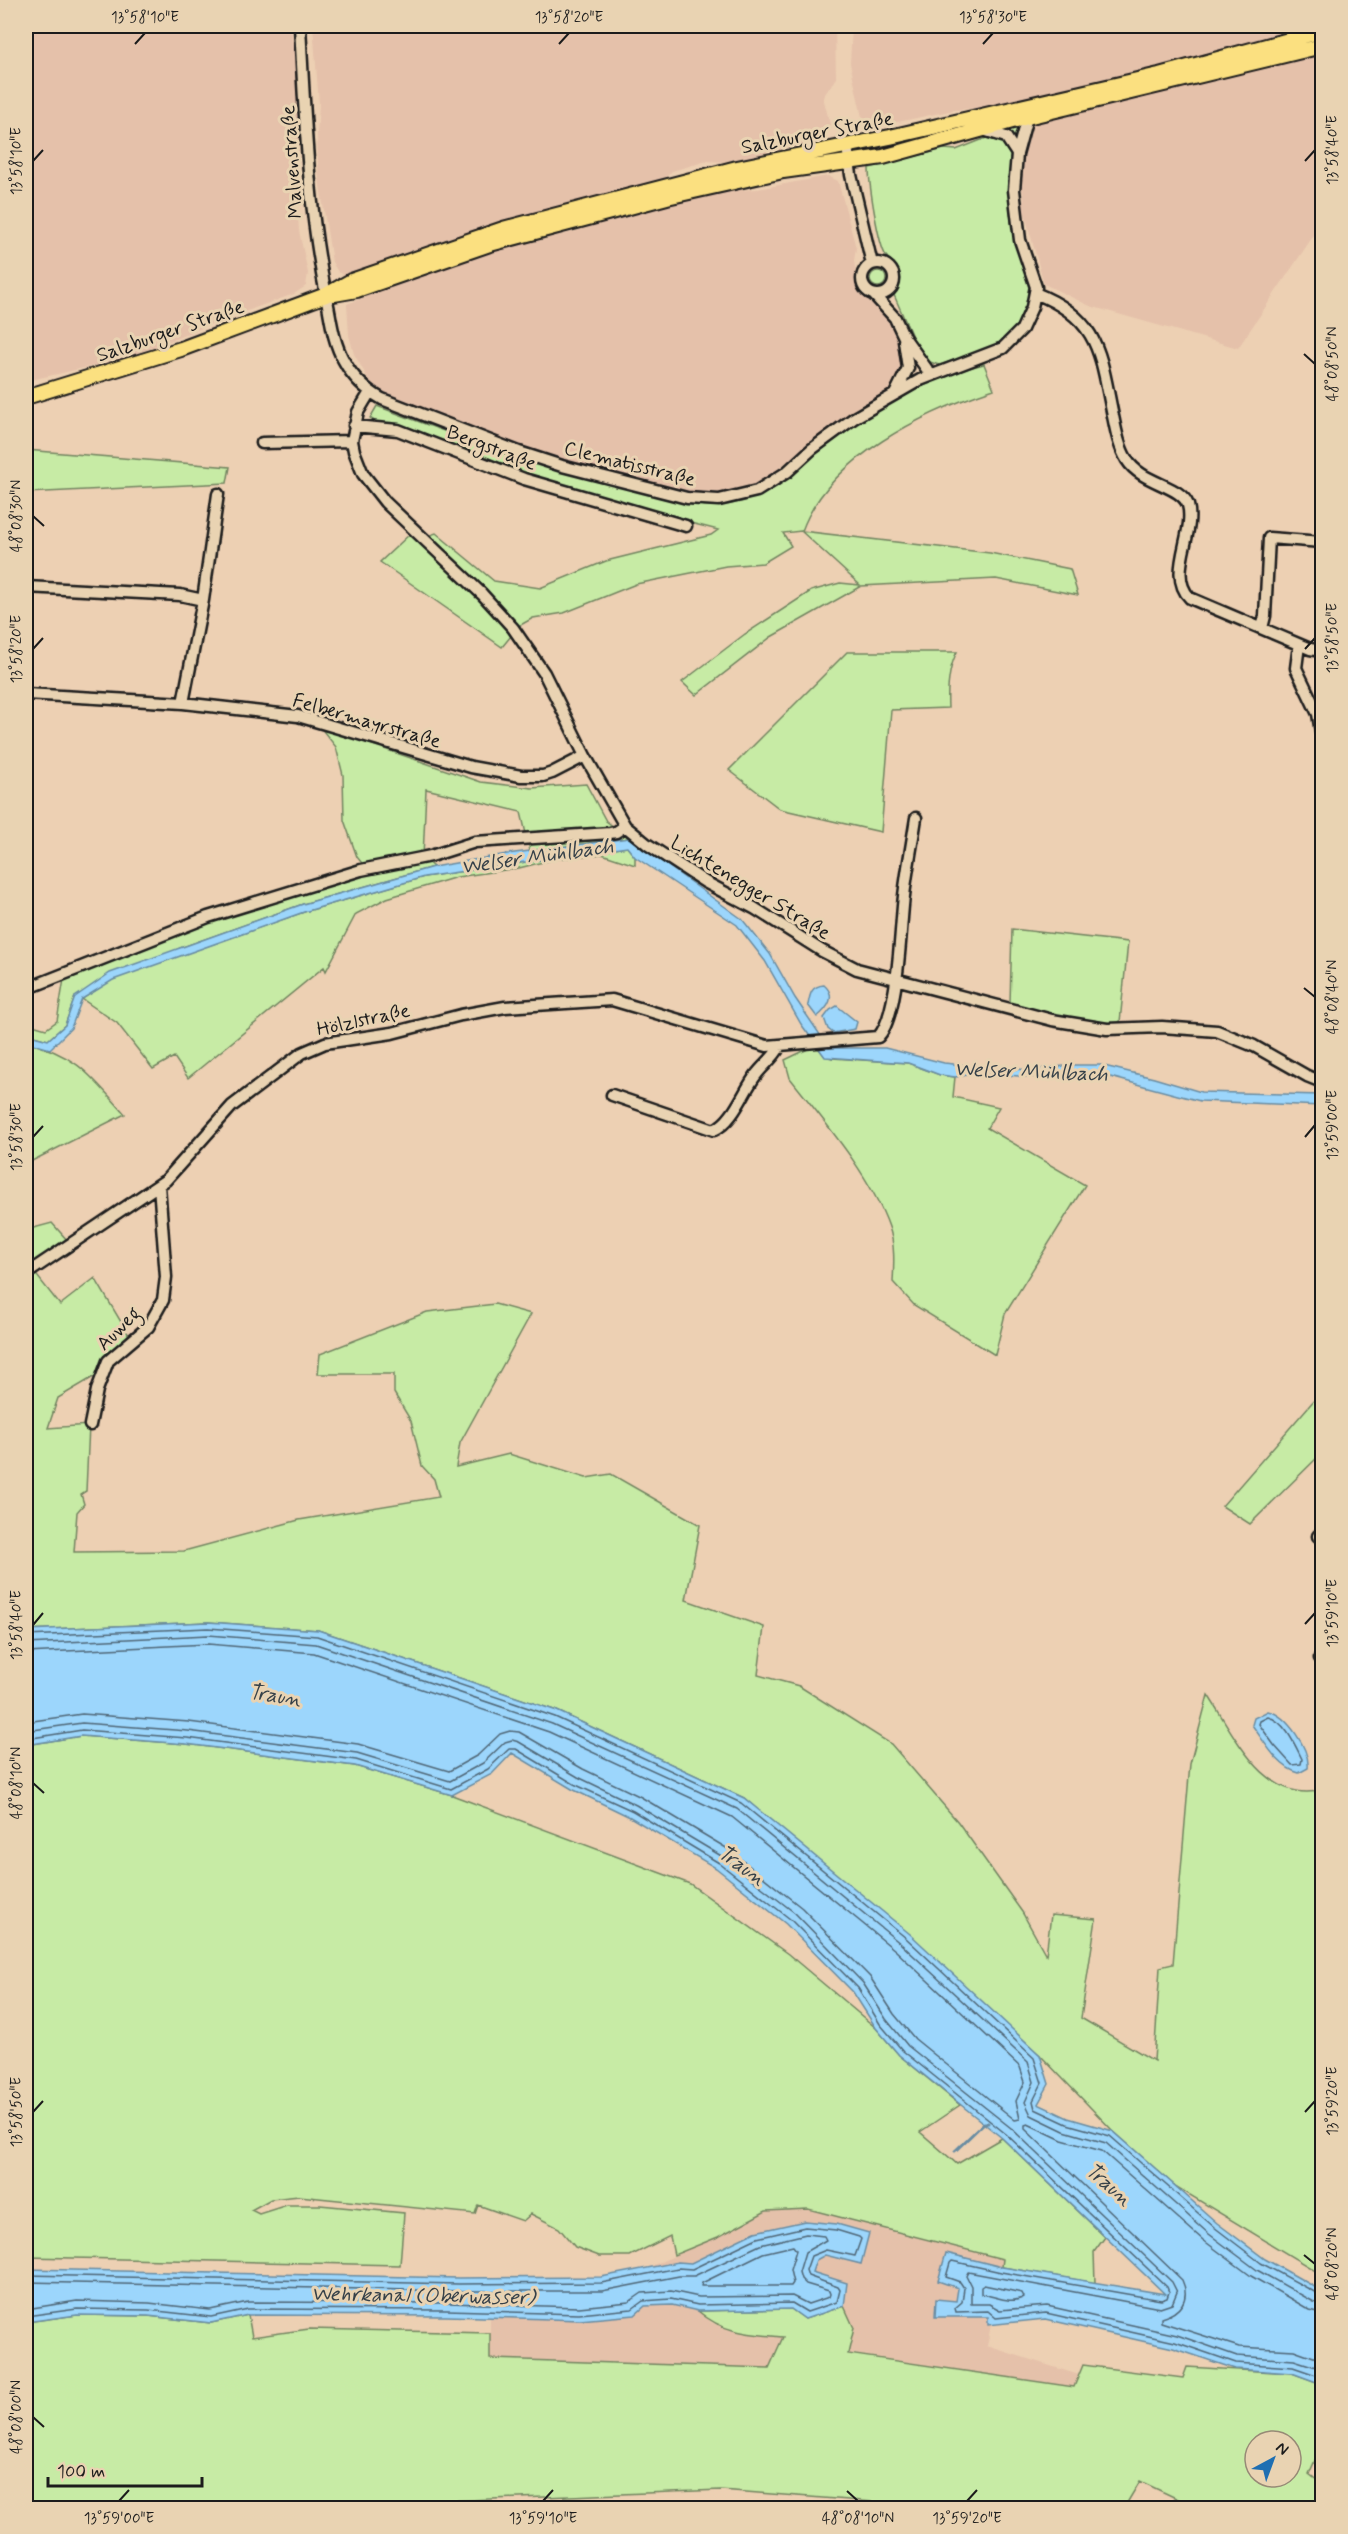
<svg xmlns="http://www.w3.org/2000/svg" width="1348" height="2534" font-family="Mynerve,sans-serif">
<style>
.built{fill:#e5c1aa}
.green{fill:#c7eba5;stroke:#728460;stroke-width:1.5;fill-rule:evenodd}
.water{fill:#9cd6fc;stroke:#698ca2;stroke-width:1.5}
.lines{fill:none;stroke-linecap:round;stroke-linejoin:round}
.shore{stroke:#4f6676;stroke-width:1.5}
.stream{stroke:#698ca2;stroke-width:3}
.minor-casing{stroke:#1c1c1c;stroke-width:15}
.major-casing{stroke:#1c1c1c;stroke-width:18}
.minor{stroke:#e9d3b2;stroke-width:10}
.major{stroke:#fbe080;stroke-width:14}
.ticks{fill:none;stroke:#1c1c1c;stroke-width:2}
.labels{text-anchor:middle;stroke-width:6;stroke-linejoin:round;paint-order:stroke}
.street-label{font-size:20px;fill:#1c1c1c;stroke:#e9d3b2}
.water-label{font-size:21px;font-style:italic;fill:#364149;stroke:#e9d3b2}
.neatline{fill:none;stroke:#1c1c1c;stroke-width:2}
.ticks-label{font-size:15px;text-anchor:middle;fill:#1c1c1c}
</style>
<rect width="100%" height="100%" fill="#edd0b3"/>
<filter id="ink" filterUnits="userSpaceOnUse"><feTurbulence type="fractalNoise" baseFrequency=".0167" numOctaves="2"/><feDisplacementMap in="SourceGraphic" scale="12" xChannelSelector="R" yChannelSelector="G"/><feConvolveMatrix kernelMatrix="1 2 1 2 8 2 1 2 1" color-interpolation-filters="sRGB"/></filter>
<g filter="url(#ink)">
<path class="built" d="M 26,26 L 291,26 L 300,105 L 297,198 L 299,231 L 308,273 L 306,286 L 294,294 L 216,322 L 163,344 L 111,362 L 26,381 Z
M 313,26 L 835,26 L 836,78 L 823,97 L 831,128 L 825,136 L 806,144 L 724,162 L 707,161 L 672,171 L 663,180 L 408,252 L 346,276 L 338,272 L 332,262 L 318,172 L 317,134 L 319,104 Z
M 852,26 L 1300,26 L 1290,34 L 1041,98 L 989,108 L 954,110 L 879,126 L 870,124 L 862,117 L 850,63 Z
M 1322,53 L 1322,223 L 1238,348 L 1090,306 L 1044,284 L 1022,204 L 1024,200 L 1021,184 L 1023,139 L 1027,123 Z
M 828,176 L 838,181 L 856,248 L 854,261 L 858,287 L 888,318 L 904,356 L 899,378 L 885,394 L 836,424 L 780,472 L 755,486 L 727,494 L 700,496 L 568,462 L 496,439 L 389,397 L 370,382 L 354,354 L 349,335 L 347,304 L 465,259 L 576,231 L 589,222 L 720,191 L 758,189 Z
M 808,2209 L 1003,2259 L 987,2346 L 1079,2375 L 1074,2387 L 848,2353 L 854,2328 L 699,2311 L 712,2323 L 739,2333 L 783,2337 L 769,2368 L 490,2359 L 490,2317 L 580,2320 L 635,2315 L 642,2270 L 718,2237 L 766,2211 Z"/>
<path class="green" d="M 1019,125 L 1008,177 L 1011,222 L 1029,285 L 1026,312 L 1008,338 L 988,350 L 939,365 L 927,361 L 917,348 L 894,295 C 899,289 902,282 900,274 C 898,265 890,262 886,256 C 878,244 869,184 869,168 L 944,149 L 956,150 Z
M870 279a8 8 0 1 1 16 0a8 8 0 1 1-16 0Z
M 984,364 L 994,389 C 925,412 828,458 802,531 L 990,553 L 1070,569 L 1078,595 L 996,579 L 861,586 L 771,637 L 696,695 L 682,682 L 745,634 L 811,591 L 840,583 L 860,585 L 801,531 L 783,533 L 791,546 L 763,563 L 726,566 L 636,584 L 564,613 L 533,618 L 517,627 L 427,536 L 436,533 L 494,581 L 540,588 L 606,561 L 711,535 L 718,530 C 644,511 569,494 497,467 C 467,456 439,439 409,428 C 395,423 381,427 370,418 L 377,406 C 468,440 557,475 653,494 C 670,498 698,507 715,506 C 734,505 755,499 771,490 C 794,477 811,457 831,441 C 868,411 937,375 984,364 Z
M 26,450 L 230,467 L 227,483 L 26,493 Z
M 410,534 L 495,615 L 511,636 L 502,647 L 380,562 Z
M 847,652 L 957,652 C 948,669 947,688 948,708 L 891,710 L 881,832 L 780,809 L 729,770 Z
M 320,727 L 481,782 L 532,788 L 586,784 L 606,821 L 629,838 L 530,851 L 521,812 L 426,789 L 423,858 L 433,867 L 303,904 L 180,948 L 75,997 L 65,1025 L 48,1040 L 26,1034 L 26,1023 L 46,1029 L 57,1021 L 64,979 C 165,939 265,899 369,872 L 357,857 L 344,820 L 343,775 L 336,747 Z
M 627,847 L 635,857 L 635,865 L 602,854 L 555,859 L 519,868 L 457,877 L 387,898 L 356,914 L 326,971 L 324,967 L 188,1078 L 174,1057 L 153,1069 L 117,1023 L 82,999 L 113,979 L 304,912 L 424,877 Z
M 1012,929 L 1128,942 L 1120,1022 L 1084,1024 L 1010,1003 Z
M 26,1042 C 77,1055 91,1076 125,1114 L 26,1164 Z
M 816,1045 L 825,1056 L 832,1058 L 908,1063 L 940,1075 L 955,1077 L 953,1097 L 999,1107 L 987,1128 L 1085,1185 L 1005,1314 L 995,1355 L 914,1305 L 893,1282 C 894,1264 895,1244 889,1227 C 871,1176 824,1121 790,1078 L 785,1060 Z
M 52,1223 L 67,1240 L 30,1267 L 60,1305 L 95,1278 L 130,1337 L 104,1357 L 97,1375 L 58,1398 L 48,1428 L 89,1425 L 86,1491 L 81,1494 L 84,1504 L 77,1512 L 74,1552 L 184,1551 L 299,1520 L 439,1497 L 434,1479 L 422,1466 L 411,1421 L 394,1393 L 394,1374 L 318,1374 L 320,1354 L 427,1312 L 495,1304 L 531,1314 L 460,1443 L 456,1467 L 509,1454 L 586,1478 L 611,1474 L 700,1525 L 686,1600 L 764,1627 L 758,1675 L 799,1686 L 891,1744 L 958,1822 L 1022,1912 L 1046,1955 L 1051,1915 L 1096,1919 L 1081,2018 L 1154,2061 L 1160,1967 L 1173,1964 L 1190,1764 L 1208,1695 C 1234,1734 1265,1805 1322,1790 L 1322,2275 L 1175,2186 L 1113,2131 L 1040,2055 L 744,1798 L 557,1711 L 318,1630 L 208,1622 L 26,1630 L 26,1230 Z
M 1322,1391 L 1322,1453 L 1250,1524 L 1222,1506 Z
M 81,1736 L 186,1744 L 355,1766 L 452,1795 L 690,1884 L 788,1954 L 876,2028 L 899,2055 L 960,2105 L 920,2132 L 957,2164 L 1002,2138 L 1105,2237 L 1094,2252 L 1095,2283 L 1002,2267 L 1003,2259 L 808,2209 L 766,2211 L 718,2237 L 674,2255 L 670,2236 L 630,2256 L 599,2256 L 575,2247 L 559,2228 L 531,2214 L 523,2221 L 478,2205 L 475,2214 L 299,2196 L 271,2199 L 251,2210 L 259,2214 L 287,2205 L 320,2205 L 404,2213 L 400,2265 L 26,2257 L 26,1745 Z
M 844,2306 L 854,2328 L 848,2354 L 1074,2387 L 1083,2365 L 1183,2378 L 1187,2367 L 1292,2373 L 1322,2384 L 1322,2449 L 1320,2449 L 1309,2474 L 1322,2484 L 1322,2508 L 1295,2508 L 1287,2505 L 1285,2508 L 1197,2508 L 1140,2481 L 1124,2508 L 952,2508 L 721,2490 L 442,2501 L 411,2508 L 291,2508 L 260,2503 L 222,2508 L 26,2508 L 26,2322 L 77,2315 L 148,2316 L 211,2323 L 248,2315 L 252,2337 L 309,2329 L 490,2333 L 490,2359 L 769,2368 L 783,2337 C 749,2334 725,2334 698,2311 L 791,2309 L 805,2319 ZM 1255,2441 L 1291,2441 L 1291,2477 L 1255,2477 Z"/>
<path class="water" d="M 629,838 L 742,919 L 770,954 L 795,998 L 829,1048 L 885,1048 L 944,1063 L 983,1067 L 1031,1070 L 1072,1065 L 1100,1065 L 1154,1078 L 1201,1092 L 1322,1095 L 1322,1106 L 1200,1101 L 1099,1074 L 1032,1077 L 980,1073 L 955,1077 L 940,1075 L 908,1063 L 825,1057 L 801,1024 L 765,961 L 737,925 L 635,857 L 627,847 L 424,877 L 304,912 L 113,980 L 82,999 L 71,1028 L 50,1049 L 26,1042 L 26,1034 L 48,1040 L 65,1025 L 75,997 L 110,973 L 303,904 L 433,867 L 507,854 Z
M 824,985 C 837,996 828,1008 817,1017 L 808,1005 C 810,994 811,986 824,985 Z
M 837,1006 L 857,1022 L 855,1029 L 833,1033 L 828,1029 L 824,1018 L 830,1010 Z
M 208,1622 L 318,1630 L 557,1711 L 744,1798 L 910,1934 L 1040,2055 L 1049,2084 L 1038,2104 L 1068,2118 L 1113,2131 L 1217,2223 L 1265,2259 L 1322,2291 L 1322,2384 L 1292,2373 L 1235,2369 L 1173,2348 L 1045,2319 L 988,2325 L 988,2317 L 935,2317 L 936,2299 L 956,2301 L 958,2288 L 938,2281 L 946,2253 L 1002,2267 L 1165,2294 L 1002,2138 L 899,2055 L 876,2028 L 853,1992 L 786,1924 L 716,1868 L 630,1817 L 572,1789 L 512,1753 L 492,1774 L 452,1795 L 355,1766 L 186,1744 L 81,1736 L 26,1745 L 26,1630 Z
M 1268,1711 C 1287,1715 1310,1749 1308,1768 L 1299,1773 C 1278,1768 1264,1741 1252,1725 L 1254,1718 Z
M 805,2221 L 837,2224 L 869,2233 L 861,2264 L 825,2255 L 816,2260 L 812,2272 L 847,2283 L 844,2306 L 805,2319 L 791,2309 L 698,2311 L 672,2305 L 645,2306 L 635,2315 L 580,2320 L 447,2316 L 248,2315 L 211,2323 L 148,2316 L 77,2315 L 26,2322 L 26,2269 L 459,2278 L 601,2277 L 678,2262 L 691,2263 L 755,2232 Z"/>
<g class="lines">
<path class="shore" d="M 26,1636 L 208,1628 L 317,1636 L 555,1717 L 741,1803 L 906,1938 L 1034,2058 L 1042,2083 L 1033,2101 L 1035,2109 L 1067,2124 L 1110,2136 L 1214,2227 L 1261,2263 L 1322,2296
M 26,1644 L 208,1635 L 316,1644 L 552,1724 L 737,1809 L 901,1944 L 1028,2062 L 1034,2082 L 1025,2102 L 1031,2115 L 1064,2131 L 1106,2143 L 1209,2234 L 1257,2270 L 1314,2302 L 1322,2304
M 26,1653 L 208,1644 L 314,1653 L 549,1732 L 732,1817 L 895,1950 L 1020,2067 L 1025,2082 L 1016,2101 L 1020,2119 L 1015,2120 L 915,2039 L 894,2014 L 870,1977 L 802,1908 L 728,1849 L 641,1797 L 583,1769 L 519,1732 L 510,1731 L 500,1734 L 478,1755 L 449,1771 L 358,1744 L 189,1722 L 82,1714 L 26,1722
M 1268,1717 C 1285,1721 1295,1745 1302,1759 L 1301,1764 L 1292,1765 L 1274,1745 L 1259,1724 L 1260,1721 Z
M 26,1731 L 82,1723 L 188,1731 L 357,1753 L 450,1781 L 483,1763 L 505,1742 L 512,1740 L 519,1742 L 578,1777 L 636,1805 L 723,1857 L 795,1913 L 863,1983 L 886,2019 L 908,2046 L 1011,2128 L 1172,2282 L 1177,2292 L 1172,2304 L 1160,2308 L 968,2272 L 966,2276 L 971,2286 L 971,2304 L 989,2304 L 1000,2310 L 1047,2306 L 1177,2335 L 1237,2356 L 1294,2360 L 1322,2369
M 26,1739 L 82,1730 L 187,1738 L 356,1760 L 451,1789 L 488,1769 L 509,1749 L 516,1749 L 574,1784 L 633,1811 L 719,1863 L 790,1919 L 858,1988 L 880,2024 L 903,2051 L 1006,2134 L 1167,2287 L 1169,2292 L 1167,2298 L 1161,2300 L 1001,2272 L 952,2261 L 950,2263 L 946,2277 L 960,2282 L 964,2288 L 962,2302 L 955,2308 L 956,2312 L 988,2311 L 996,2318 L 1046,2313 L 1175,2342 L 1236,2363 L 1293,2367 L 1322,2377
M 793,2246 L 796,2250 L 790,2270 L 793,2283 L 791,2286 L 701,2286 L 702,2283 L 763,2253 Z
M 26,2275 L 459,2284 L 601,2283 L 678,2268 L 692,2269 L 757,2238 L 805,2227 L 836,2230 L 859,2237 L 861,2239 L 855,2256 L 826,2250 L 811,2256 L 806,2270 L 808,2276 L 838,2287 L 840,2290 L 837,2302 L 807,2312 L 792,2303 L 698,2305 L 671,2299 L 643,2301 L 632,2309 L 579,2314 L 447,2310 L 248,2309 L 211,2317 L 148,2310 L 77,2309 L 26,2316
M 26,2282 L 459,2291 L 602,2291 L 679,2276 L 694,2276 L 760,2245 L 806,2234 L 824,2236 L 826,2240 L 805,2252 L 799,2272 L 801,2279 L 806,2284 L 829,2291 L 830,2294 L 829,2297 L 808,2304 L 792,2296 L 699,2297 L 671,2291 L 642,2293 L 629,2302 L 579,2307 L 447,2303 L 248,2302 L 210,2310 L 149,2303 L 77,2301 L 26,2309
M 984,2285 L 1022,2293 L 1024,2297 C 1010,2305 996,2296 981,2294 L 981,2287 Z
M 1322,2313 L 1310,2310 L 1251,2276 L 1203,2240 L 1102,2151 L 1062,2140 L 1028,2124 L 1025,2125 L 1025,2129 L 1182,2280 C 1191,2299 1180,2313 1161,2318 L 1161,2322 L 1239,2347 L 1294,2350 L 1322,2360"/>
<path class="stream" d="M 955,2151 L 984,2123 L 988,2123"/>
<defs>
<path id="minor" d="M 300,26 C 305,118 308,209 327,300 C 331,320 333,342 344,361 C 353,378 366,390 382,399 L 519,452 L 562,466 L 687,498 L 719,500 L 757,491 L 787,472 L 812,449 L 854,418 L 920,380 L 1003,348 L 1022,329 L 1032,307 L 1036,287 L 1020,240 L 1014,190 L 1017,154 L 1027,117
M 983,130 L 1006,137 L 1017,154
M 847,146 L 851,175 L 872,264
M862 279a16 16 0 1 1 32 0a16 16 0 1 1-32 0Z
M 1035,293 C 1101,319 1100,355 1113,416 C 1116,431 1119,447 1127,460 C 1142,484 1181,485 1188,505 C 1196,533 1166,574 1190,598 L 1310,649 L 1322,651
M 874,295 L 895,318 L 904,337 L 931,375
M 370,392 L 358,412 L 352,441 L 354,451 L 363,474 L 385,502 L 482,594 L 513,628 L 544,673 L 585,756 L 625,826 L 647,844 L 705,882 L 754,908 L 822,951 L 857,969 L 1052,1020 L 1107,1029 L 1162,1027 L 1217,1031 L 1254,1046 L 1307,1076 L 1322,1082
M 895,394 L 908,368 L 904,341
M 354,426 L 398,430 L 524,479 L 686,526
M 262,443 L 352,441
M 26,587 L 180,595 L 203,600 L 183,703
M 203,600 L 218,494
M 1262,628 L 1265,616 L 1269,538 L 1322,542
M 1299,645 L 1296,668 L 1318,714 L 1322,738
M 26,694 L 183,703 L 298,716 L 471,767 L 521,776 L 543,776 L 552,773 L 585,756
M 26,989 L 208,917 L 361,870 L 431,856 L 475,842 L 610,833 L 616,832 L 625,826
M 612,1095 L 714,1130 C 734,1121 743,1092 756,1075 C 764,1064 774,1058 780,1046
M 26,1274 L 166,1180 L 232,1106 L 302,1053 L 325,1043 L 392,1033 L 461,1015 L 505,1007 L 612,1000 L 767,1046 L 878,1037 C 899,1016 900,928 904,896 C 907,870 912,844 916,818
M 90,1425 L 97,1390 L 108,1361 L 148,1327 L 163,1300 L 166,1277 L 159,1185
M 1318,1536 L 1322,1532
M 1320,1658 L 1322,1657"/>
<path id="major" d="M 334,294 L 357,290 L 490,244 L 667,197 L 783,171 L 883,157 L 1027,117 L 1322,46
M 26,397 L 181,349 L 326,295 L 351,281 L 503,229 L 737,168 L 890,137 L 1159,75 L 1322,31"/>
</defs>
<use href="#minor" class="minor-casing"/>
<use href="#major" class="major-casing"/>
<use href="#minor" class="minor"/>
<use href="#major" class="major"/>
</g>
</g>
<path class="ticks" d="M 135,44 L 145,33M 559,44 L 569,33M 983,44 L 993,33M 33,161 L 43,150M 1305,161 L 1315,150M 1304,354 L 1315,364M 33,516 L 44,526M 33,649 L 43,638M 1305,649 L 1315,638M 1304,988 L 1315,997M 33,1137 L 43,1126M 1305,1137 L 1315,1125M 1305,1624 L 1315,1613M 33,1625 L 43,1613M 33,1783 L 44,1793M 33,2112 L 43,2101M 1305,2112 L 1315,2101M 1304,2255 L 1315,2264M 33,2417 L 44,2427M 847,2491 L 858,2501M 119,2501 L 129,2490M 543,2501 L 553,2490M 967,2501 L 977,2490"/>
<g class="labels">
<g class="street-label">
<text transform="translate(817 132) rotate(-11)" y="7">Salzburger Straße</text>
<text transform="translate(291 162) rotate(-94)" y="7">Malvenstraße</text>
<text transform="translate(170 330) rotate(-19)" y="7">Salzburger Straße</text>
<text transform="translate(492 447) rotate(21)" y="7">Bergstraße</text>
<text transform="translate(630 463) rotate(14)" y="7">Clematisstraße</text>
<text transform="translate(367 720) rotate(16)" y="7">Felbermayrstraße</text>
<text transform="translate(751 887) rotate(31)" y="7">Lichtenegger Straße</text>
<text transform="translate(363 1019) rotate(-12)" y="7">Hölzlstraße</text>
<text transform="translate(118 1328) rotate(-45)" y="7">Auweg</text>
</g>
<g class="water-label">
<text transform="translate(537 856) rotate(-8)" y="7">Welser Mühlbach</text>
<text transform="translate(1031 1071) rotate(2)" y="7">Welser Mühlbach</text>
<text transform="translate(275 1695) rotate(9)" y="7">Traun</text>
<text transform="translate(742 1865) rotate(36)" y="7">Traun</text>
<text transform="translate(1109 2184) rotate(41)" y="7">Traun</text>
<text transform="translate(423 2295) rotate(1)" y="7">Wehrkanal (Oberwasser)</text>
</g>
</g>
<rect width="1348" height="2534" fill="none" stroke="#e9d3b2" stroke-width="66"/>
<g transform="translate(1273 2459) rotate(41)"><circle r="28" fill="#e9d3b2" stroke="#978a76" stroke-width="1.5"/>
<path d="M0-4.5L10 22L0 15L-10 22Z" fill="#1f6fb2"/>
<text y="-9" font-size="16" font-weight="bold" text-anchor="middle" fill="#1c1c1c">N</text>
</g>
<path d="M48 2477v9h154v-9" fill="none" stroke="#1c1c1c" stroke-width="3"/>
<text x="57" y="2477" font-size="18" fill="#1c1c1c" stroke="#e9d3b2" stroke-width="4.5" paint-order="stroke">100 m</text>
<rect x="33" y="33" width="1282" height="2468" class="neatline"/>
<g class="ticks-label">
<text x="145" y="22">13°58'10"E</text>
<text x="569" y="22">13°58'20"E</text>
<text x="993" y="22">13°58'30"E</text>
<text transform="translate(1332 150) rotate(-90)" y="5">13°58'40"E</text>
<text transform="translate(16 161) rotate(-90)" y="5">13°58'10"E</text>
<text transform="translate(1332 364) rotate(-90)" y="5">48°08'50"N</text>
<text transform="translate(16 516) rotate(-90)" y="5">48°08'30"N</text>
<text transform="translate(1332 638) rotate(-90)" y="5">13°58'50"E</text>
<text transform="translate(16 649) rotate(-90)" y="5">13°58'20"E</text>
<text transform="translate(1332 997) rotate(-90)" y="5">48°08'40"N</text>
<text transform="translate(1332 1125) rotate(-90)" y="5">13°59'00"E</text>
<text transform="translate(16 1137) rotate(-90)" y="5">13°58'30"E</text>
<text transform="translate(1332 1613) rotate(-90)" y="5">13°59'10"E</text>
<text transform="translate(16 1625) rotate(-90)" y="5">13°58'40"E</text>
<text transform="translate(16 1783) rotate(-90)" y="5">48°08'10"N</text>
<text transform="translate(1332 2101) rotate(-90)" y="5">13°59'20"E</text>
<text transform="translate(16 2112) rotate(-90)" y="5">13°58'50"E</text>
<text transform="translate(1332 2264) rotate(-90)" y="5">48°08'20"N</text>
<text transform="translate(16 2417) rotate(-90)" y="5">48°08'00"N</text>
<text x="119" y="2523">13°59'00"E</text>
<text x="543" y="2523">13°59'10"E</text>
<text x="858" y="2523">48°08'10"N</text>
<text x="967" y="2523">13°59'20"E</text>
</g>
</svg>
